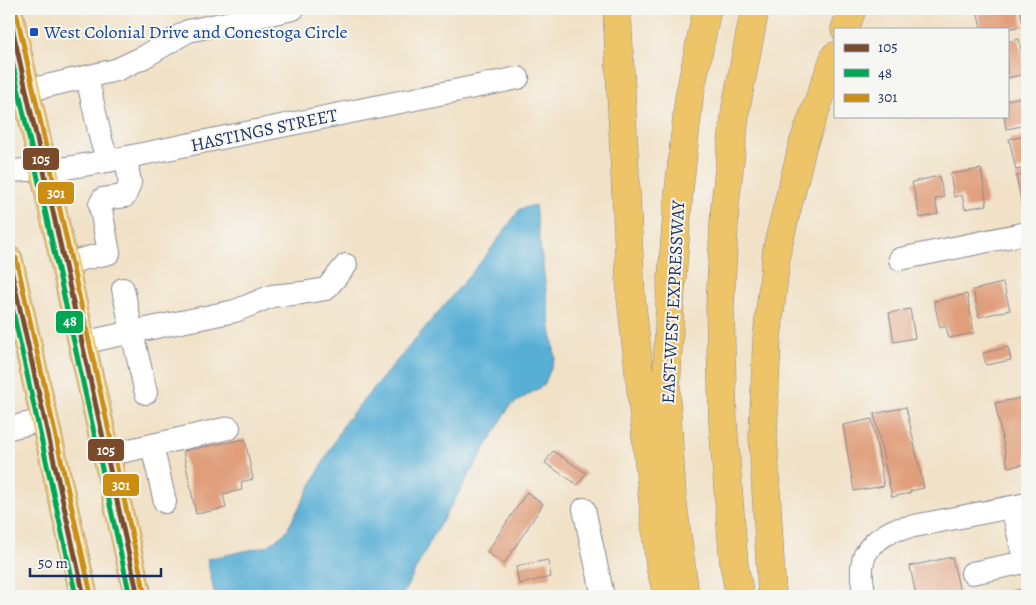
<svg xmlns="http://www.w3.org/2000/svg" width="1036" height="605" font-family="Alegreya,serif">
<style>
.water{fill:#58afd5;stroke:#3a6f9a}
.building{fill:#e09e7a}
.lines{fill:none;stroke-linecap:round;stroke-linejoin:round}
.minor-casing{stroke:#868892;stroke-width:24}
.highway-casing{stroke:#868892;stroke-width:29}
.minor{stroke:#fff;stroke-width:22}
.highway{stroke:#eec469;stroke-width:28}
.bus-1-casing{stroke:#f6f6f2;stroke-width:9}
.bus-2-casing{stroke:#f6f6f2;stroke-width:9}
.bus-3-casing{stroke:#f6f6f2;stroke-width:9}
.bus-1{stroke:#7a4b2a;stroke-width:5}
.bus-2{stroke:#00a651;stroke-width:5}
.bus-3{stroke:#cb8e13;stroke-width:5}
.transit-dot{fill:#1a4fb4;stroke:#f6f6f2;stroke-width:2}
.labels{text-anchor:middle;stroke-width:4;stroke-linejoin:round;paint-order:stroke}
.transit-label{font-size:18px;fill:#164399;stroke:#f6f6f2;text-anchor:start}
.street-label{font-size:18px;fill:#1b2f5e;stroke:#f6f6f2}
.line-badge{stroke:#f6f6f2;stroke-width:2}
.badge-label{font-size:14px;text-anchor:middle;font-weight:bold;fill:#fff}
</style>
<rect width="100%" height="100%" fill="#f6f6f2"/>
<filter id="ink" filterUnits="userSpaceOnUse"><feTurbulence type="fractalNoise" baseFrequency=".02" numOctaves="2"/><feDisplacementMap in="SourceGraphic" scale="10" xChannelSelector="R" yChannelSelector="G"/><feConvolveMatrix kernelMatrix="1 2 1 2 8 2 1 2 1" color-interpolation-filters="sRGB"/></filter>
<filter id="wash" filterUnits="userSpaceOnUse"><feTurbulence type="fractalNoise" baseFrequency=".0096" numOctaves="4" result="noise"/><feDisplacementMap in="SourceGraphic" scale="20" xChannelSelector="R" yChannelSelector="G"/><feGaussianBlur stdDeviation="1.12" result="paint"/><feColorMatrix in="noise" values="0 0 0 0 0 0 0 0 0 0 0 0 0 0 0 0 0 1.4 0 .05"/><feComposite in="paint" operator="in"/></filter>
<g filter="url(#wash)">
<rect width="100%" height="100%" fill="#f1e1c6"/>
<path class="water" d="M 535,205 L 555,358 L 544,385 L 510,406 L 432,538 L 402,596 L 215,596 L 207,559 L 268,546 L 286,532 L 345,422 L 485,257 L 520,209 Z"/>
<g id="blocks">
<path class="building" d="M 977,9 L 1020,9 L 1023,26 L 1007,29 L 981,29 Z
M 1019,39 L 1026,74 L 1007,78 L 1007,42 Z
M 1027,96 L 1027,125 L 1006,129 L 1004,116 L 1007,116 L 1007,100 Z
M 1027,136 L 1027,168 L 1016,170 L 1009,139 Z
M 981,169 L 987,205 L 965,209 L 962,195 L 954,197 L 950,174 Z
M 1027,174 L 1027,206 L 1023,206 L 1016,176 Z
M 939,176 L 944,197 L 935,199 L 938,214 L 920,218 L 912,182 Z
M 1003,283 L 1010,310 L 979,317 L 973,290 Z
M 967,294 L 974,333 L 949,338 L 946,326 L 940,328 L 934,301 Z
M 910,309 L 915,338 L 894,342 L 889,313 Z
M 1008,347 L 1011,360 L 986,365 L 983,353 Z
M 1027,397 L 1027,464 L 1008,467 L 995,403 Z
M 906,407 L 924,488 L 910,491 L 910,493 L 892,497 L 874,414 Z
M 872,419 L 884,486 L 854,491 L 843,425 Z
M 245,439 L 253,479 L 241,482 L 242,490 L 223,494 L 226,508 L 196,514 L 183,451 Z
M 553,451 L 586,473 L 578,485 L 545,463 Z
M 527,492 L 543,504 L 504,564 L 487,552 Z
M 952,557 L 961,596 L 916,596 L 910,566 Z
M 548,560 L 551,577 L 519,584 L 516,566 Z
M 1027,588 L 1027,596 L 993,596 L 993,595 Z"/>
</g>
</g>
<g filter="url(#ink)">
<use href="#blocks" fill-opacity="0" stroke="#868892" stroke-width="1"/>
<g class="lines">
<defs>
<path id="minor" d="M 87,77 L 101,140 L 108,161
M 25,91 L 116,70 L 144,57 L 188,31 L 293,9
M 9,171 L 66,168 L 108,161 L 518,78
M 900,259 L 1027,233
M 65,264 L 87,258 L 109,253 L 100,204 L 103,199 L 125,196 L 130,183 L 126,158
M 123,289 L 132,332 L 235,311 L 272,296 L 302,293 L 326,289 L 346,265
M 82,343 L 132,332 L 146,393
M 9,428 L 44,420
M 152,445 L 165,502
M 107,455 L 229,428
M 584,509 L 603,596
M 972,573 L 1025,562 L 1012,507
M 865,596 C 857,562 862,546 894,530 L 1027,504"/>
<path id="highway" d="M 617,9 L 631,297 L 660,567 L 668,596
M 9,13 L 138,596
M 845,29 L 852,9
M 9,260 L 84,596
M 685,596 L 672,497 L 666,396 L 670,302 L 679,190 L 689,98 L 707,9
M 740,596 L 734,565 L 723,423 L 720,307 L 725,205 L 736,107 L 755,9
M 772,596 L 763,436 L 767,338 L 777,249 L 803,144 L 835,56"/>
</defs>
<use href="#minor" class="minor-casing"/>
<use href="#highway" class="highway-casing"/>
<use href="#minor" class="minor"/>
<use href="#highway" class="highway"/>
<defs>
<path id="bus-1" d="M 9,13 L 138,596
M 9,260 L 84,596"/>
<path id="bus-2" d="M 9,47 L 130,596
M 9,293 L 76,596"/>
<path id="bus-3" d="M 16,11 L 145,594
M 16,258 L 91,594"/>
</defs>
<use href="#bus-1" class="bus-1-casing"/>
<use href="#bus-2" class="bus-2-casing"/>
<use href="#bus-3" class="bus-3-casing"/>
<use href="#bus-1" class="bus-1"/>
<use href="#bus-2" class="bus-2"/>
<use href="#bus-3" class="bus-3"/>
</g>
</g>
<rect class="transit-dot" x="29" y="27" width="10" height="10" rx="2.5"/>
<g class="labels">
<g class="transit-label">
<text x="44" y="38">West Colonial Drive and Conestoga Circle</text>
</g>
<g class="street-label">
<text transform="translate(264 130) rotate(-12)" y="6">HASTINGS STREET</text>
<text transform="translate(673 302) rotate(-87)" y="6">EAST-WEST EXPRESSWAY</text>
</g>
</g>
<g class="line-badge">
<rect x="22" y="147" width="38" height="24" rx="5" fill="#7a4b2a"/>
<rect x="37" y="181" width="38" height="24" rx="5" fill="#cb8e13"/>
<rect x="55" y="310" width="29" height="24" rx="5" fill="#00a651"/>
<rect x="87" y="438" width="38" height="24" rx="5" fill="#7a4b2a"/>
<rect x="102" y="473" width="38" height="24" rx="5" fill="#cb8e13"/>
</g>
<g class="badge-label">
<text x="41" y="164">105</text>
<text x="56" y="198">301</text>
<text x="70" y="326">48</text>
<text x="106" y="455">105</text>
<text x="121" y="490">301</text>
</g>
<rect width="1036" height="605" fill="none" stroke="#f6f6f2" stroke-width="30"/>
<rect x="834" y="28" width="175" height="90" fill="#f6f6f2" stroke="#9ea6b7"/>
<rect x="844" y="44" width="25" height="8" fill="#7a4b2a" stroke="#9ea6b7"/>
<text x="878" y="52" font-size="15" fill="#1b2f5e">105</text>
<rect x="844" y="69" width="25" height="8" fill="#00a651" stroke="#9ea6b7"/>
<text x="878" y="78" font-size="15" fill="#1b2f5e">48</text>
<rect x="844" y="94" width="25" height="8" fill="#cb8e13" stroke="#9ea6b7"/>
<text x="878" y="102" font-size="15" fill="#1b2f5e">301</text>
<path d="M30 568v8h131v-8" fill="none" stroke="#1b2f5e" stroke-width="2.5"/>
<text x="38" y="568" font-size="15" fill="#1b2f5e" stroke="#f6f6f2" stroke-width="4" paint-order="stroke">50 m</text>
</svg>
